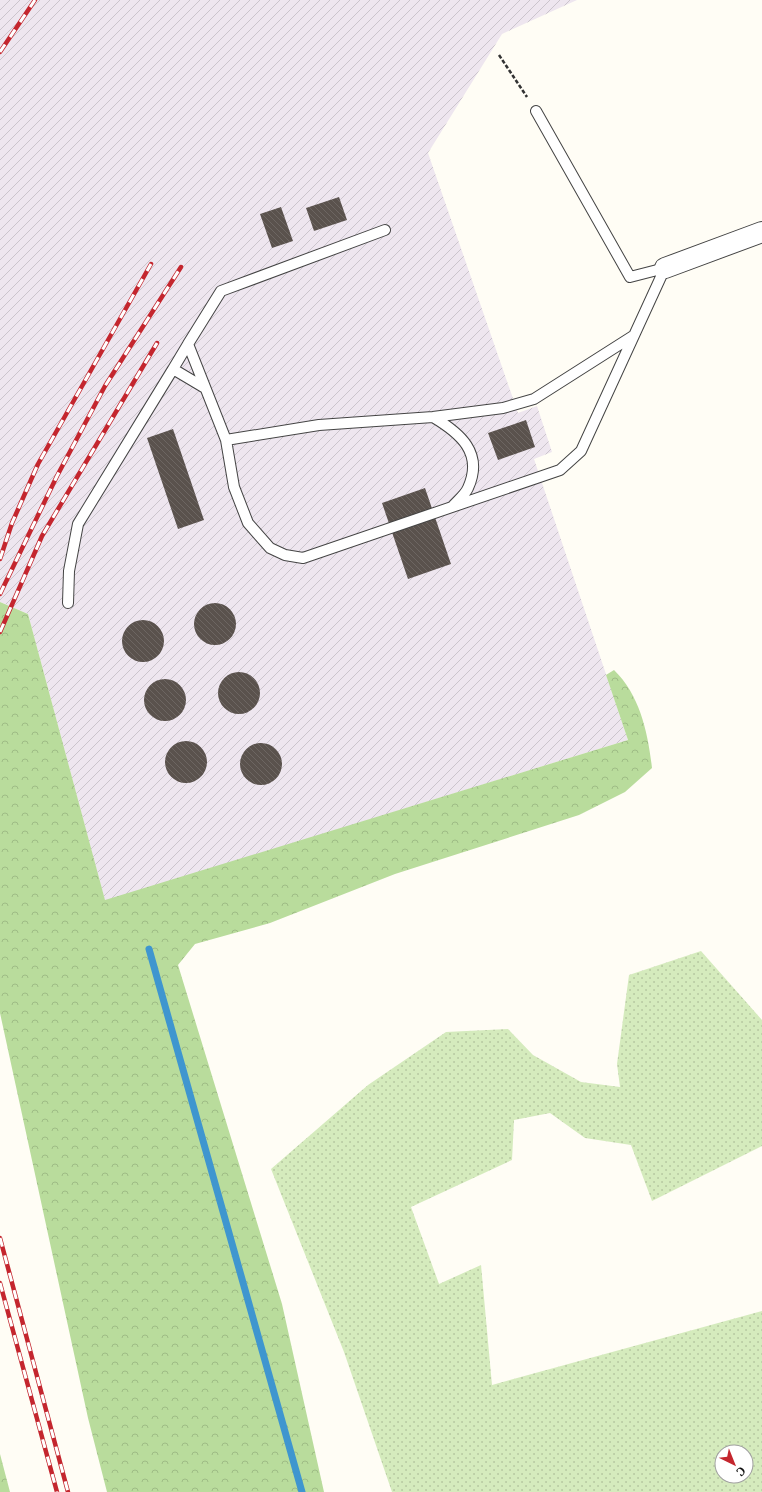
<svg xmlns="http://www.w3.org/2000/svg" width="762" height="1492" font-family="Merriweather,serif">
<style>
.industrial{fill:url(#industrial-furrows)}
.grass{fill:url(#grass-dots);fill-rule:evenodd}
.forest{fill:url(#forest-crowns)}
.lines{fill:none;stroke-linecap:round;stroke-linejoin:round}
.stream{stroke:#3f96cf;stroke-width:7}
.building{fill:url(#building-back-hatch)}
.lane-casing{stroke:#444;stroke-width:12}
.street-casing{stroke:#444;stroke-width:22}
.path{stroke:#333;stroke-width:2.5;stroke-dasharray:4 2;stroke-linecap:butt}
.lane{stroke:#fff;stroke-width:10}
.street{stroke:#fff;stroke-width:20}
.rail-casing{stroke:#c4262e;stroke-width:4.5}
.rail{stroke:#fff;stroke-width:3;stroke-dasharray:9;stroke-linecap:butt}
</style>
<defs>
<pattern id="industrial-furrows" width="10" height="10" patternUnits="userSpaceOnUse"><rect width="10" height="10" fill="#eee6ef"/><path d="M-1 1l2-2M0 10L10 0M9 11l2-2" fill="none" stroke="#cbc4cc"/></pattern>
<pattern id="grass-dots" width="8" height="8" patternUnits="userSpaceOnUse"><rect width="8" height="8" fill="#d5ebbd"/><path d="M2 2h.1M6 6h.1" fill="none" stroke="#b6c8a1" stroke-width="1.8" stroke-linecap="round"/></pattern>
<pattern id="forest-crowns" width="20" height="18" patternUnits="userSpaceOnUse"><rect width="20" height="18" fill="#b9dc9c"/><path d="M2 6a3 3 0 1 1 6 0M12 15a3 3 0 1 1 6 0" fill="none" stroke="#9ebc85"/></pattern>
<pattern id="building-back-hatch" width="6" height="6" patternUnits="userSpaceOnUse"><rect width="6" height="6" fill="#5a524d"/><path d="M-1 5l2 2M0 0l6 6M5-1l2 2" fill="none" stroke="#6d6662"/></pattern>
</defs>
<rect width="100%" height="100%" fill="#fffdf5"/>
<path class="industrial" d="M 0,0 L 577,0 L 502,34 L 428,153 L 518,413 L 537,406 L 552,452 L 534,459 L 628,740 L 105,901 L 28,614 L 0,602 Z"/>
<path class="grass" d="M 701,951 L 762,1020 L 762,1146 L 652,1201 L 631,1145 L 585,1138 L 550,1113 L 514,1120 L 512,1160 L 411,1207 L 439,1284 L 481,1265 L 492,1385 L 762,1311 L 762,1492 L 392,1492 L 344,1352 L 271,1169 L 368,1085 L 446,1032 L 508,1029 L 533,1055 L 581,1082 L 620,1087 L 617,1064 L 629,975 ZM 722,1452 L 746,1452 L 746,1476 L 722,1476 Z"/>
<path class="forest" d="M 0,602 L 28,614 L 105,900 L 628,740 L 606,675 L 614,670 C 640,695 648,733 652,768 L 625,792 L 579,815 L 395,874 L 270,923 L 195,944 L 178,965 L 282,1304 L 324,1492 L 107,1492 L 88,1418 L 0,1013 Z
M 0,1454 L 10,1492 L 0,1492 Z"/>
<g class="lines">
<path class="stream" d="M 149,949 L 302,1492"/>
</g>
<path class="building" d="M 339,197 L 347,220 L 314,231 L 306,208 Z
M 281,207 L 293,241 L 272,248 L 260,214 Z
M 526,420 L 535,447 L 498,460 L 488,433 Z
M 173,429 L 204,520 L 178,529 L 147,438 Z
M 425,488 L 451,564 L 408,579 L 382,503 Z
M194 624a21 21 0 1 1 42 0a21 21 0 1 1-42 0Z
M122 641a21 21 0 1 1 42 0a21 21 0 1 1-42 0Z
M218 693a21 21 0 1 1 42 0a21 21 0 1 1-42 0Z
M144 700a21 21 0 1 1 42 0a21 21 0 1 1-42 0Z
M165 762a21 21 0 1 1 42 0a21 21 0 1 1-42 0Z
M240 764a21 21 0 1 1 42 0a21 21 0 1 1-42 0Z"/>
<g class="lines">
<defs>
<path id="lane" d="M 536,111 L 630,277 L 665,268
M 633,336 L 534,399 L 503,408 L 433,417 L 319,425 L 226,440 L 234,487 L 248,523 L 270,548 L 285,555 L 303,558 L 560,470 L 581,451 L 665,268
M 173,369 L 188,344
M 433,417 C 460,433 484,453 468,488 C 465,495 457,501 452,507
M 226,440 L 188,344 L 221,291 L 385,230
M 68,603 L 69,571 L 78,524 L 173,369 L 205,388"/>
<path id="street" d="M 665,268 L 762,232"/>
</defs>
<use href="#lane" class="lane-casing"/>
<use href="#street" class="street-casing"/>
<path class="path" d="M 499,55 L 527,97"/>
<use href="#lane" class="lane"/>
<use href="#street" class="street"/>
<defs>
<path id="rail" d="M 0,52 L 35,0
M 0,559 L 12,523 L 38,464 L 151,264
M 0,594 L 57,476 L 105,386 L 181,267
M 0,632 L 42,536 L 157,343
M 0,1238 L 68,1492
M 0,1283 L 57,1492"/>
</defs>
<use href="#rail" class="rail-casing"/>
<use href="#rail" class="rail"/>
</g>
<g transform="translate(734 1464) rotate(137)"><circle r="19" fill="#ffffff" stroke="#a0a0a0"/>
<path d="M0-3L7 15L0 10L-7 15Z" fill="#c4262e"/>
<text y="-6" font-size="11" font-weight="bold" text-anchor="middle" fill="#111111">С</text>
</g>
</svg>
